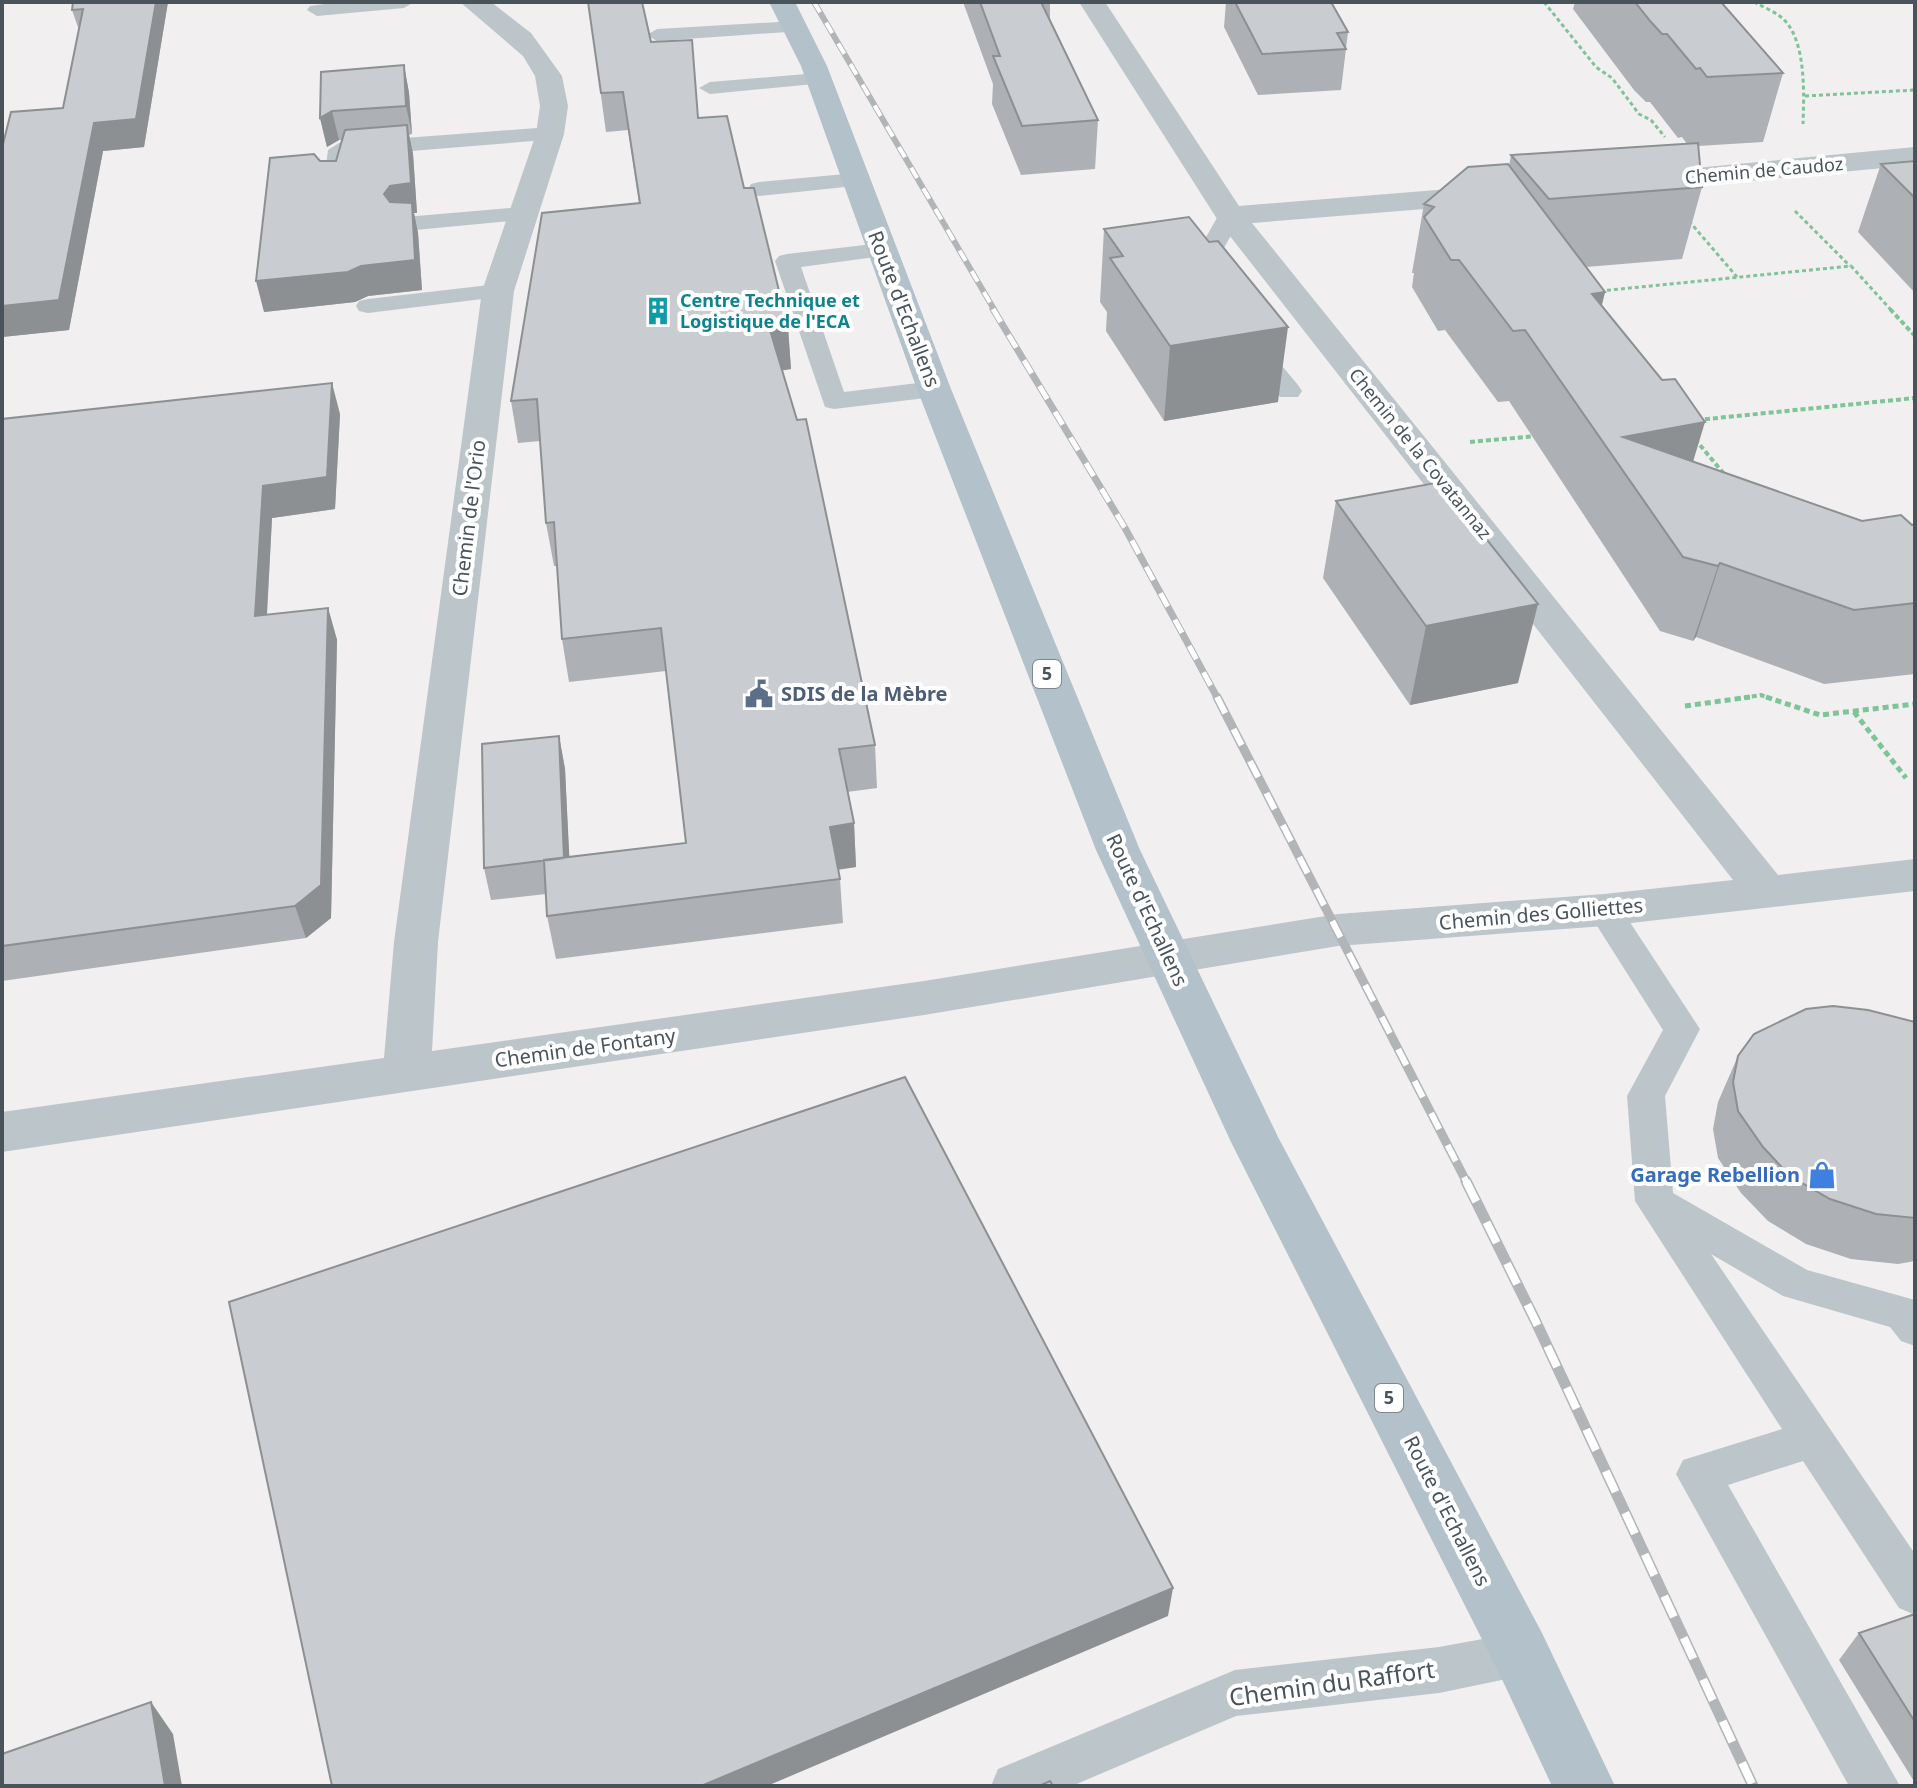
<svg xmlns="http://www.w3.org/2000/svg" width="1917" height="1788" font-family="'Noto Sans',sans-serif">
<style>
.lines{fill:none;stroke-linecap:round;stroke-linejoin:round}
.path-far2{stroke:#7fc398;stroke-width:3;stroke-dasharray:4 3;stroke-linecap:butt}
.path-far1{stroke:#7fc398;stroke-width:4;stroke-dasharray:5 3;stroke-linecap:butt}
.path{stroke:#7fc398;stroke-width:5;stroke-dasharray:6 4;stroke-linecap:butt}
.lane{fill:#bcc5ca;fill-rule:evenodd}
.street{fill:#bcc5ca;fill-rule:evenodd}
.primary{fill:#b2c1ca;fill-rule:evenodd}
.rail-far3-casing{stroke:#b2b5b8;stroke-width:6}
.rail-far2-casing{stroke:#b2b5b8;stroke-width:7}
.rail-far1-casing{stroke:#b2b5b8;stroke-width:9}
.rail-casing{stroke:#b2b5b8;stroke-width:11}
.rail-far3{stroke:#fff;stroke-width:4;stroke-dasharray:12;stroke-linecap:butt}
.rail-far2{stroke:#fff;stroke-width:5;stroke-dasharray:15;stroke-linecap:butt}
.rail-far1{stroke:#fff;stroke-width:6;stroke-dasharray:18;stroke-linecap:butt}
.rail{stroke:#fff;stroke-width:8;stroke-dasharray:23;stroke-linecap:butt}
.wall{fill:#adb0b4}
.shaded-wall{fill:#8d9092}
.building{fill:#c9cdd1;stroke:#8d9092;stroke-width:2}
.labels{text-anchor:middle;stroke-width:8;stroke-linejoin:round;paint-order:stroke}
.far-street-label{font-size:18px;fill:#49545a;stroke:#fff}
.far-culture-label{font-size:18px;font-weight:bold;fill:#0d838f;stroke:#fff;text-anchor:start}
.shield{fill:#fff;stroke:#80878c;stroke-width:2}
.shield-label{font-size:18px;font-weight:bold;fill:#49545a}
.street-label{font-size:20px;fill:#49545a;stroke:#fff}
.service-label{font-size:20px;font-weight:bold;fill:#4e5e75;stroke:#fff;text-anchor:start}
.shop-label{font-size:20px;font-weight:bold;fill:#366cbe;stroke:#fff;text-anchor:end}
.near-street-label{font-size:24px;fill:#49545a;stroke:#fff}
</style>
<rect width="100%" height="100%" fill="#f1efef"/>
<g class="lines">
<path class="path-far2" d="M 1544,2 L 1596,67 L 1612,78 L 1639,114 L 1651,120 L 1665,137
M 1754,2 C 1765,8 1779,13 1787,23 C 1806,47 1804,95 1803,124
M 1805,96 L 1915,90
M 1795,211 L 1850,266
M 1689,221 L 1737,277
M 1600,291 L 1851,266 L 1892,311"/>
<path class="path-far1" d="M 1890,309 L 1915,336
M 1697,420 L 1915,398
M 1695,439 L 1724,474
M 1470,442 L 1536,436
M 1736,699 L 1761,695 L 1772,699"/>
<path class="path" d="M 1766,697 L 1820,715 L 1915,704
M 1685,706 L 1750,697
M 1854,712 L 1906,778"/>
<path class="lane" d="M 339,2 L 414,2 L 404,8 L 317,16 L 307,10 L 310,6 Z
M 795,21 L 802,23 L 805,27 L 802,31 L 657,41 L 647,35 L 657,29 Z
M 818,73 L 829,79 L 825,83 L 710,94 L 699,88 L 710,82 Z
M 550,127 L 558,129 L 561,134 L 558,139 L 349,156 L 343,187 L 327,187 L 324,182 L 328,150 L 339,143 Z
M 856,173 L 864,175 L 867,180 L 864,185 L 759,196 L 751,194 L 748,189 L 751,184 L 759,182 Z
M 522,207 L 530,209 L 534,214 L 530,219 L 405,231 L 397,229 L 393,224 L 397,219 L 405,217 Z
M 1230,209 L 1238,211 L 1242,216 L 1208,276 L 1212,281 L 1209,286 C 1196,289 1191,286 1184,276 L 1218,216 L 1222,211 Z
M 882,243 L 890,245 L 894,250 L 890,255 L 801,267 L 844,392 L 934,381 L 943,383 L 947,389 L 943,395 L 934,397 L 834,409 L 825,407 L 775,261 L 779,256 L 787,254 Z
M 498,284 L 507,286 L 510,291 L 507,296 L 368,313 L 359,311 L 356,306 L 359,301 L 368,299 Z
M 1253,339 L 1262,342 L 1298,385 L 1302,391 L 1298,397 L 1280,397 L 1240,347 L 1244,342 Z
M 1604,898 L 1616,901 L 1700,1029 L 1665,1096 L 1673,1193 L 1807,1270 L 1915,1300 L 1915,1346 L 1901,1341 L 1890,1327 L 1783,1296 L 1711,1254 L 1915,1554 L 1915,1615 L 1899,1608 L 1803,1461 L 1728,1485 L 1900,1786 L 1849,1786 L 1676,1474 L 1683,1460 L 1782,1429 L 1635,1201 L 1627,1096 L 1663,1030 L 1587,910 L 1592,901 Z
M 1521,1632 L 1537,1638 L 1544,1654 L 1537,1670 L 1521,1676 L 1439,1693 L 1236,1716 L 1072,1786 L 991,1786 L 998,1769 L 1235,1670 L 1439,1647 Z"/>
<path class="street" d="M 460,2 L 491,2 L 531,33 L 562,76 L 568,106 L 564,134 L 514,291 L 438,942 L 432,1051 L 924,981 L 1338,914 L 1604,894 L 1733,880 L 1219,222 L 1079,2 L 1105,2 L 1239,206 L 1486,186 L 1496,189 L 1501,195 L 1496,201 L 1486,204 L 1252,223 L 1778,875 L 1915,859 L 1915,891 L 1604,926 L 1338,946 L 924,1015 L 2,1152 L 2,1112 L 384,1058 L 394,942 L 482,291 L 536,134 L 540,106 L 535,76 L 523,56 Z
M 1915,147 L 1915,165 L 1643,191 L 1633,188 L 1628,182 L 1633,176 L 1643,173 Z"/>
<path class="primary" d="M 769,2 L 795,2 L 827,66 L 951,389 L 1140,850 L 1278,1137 L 1542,1633 L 1615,1786 L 1552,1786 L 1500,1675 L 1231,1142 L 1096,850 L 917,389 L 801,66 Z"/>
<defs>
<path id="rail-far3" d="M 814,2 L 995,311"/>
<path id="rail-far2" d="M 993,309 L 1125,528 L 1218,699"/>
<path id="rail-far1" d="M 1217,697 L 1467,1183"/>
<path id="rail" d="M 1466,1181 L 1536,1322 L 1753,1786"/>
</defs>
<use href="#rail-far3" class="rail-far3-casing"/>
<use href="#rail-far2" class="rail-far2-casing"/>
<use href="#rail-far1" class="rail-far1-casing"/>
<use href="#rail" class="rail-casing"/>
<use href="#rail-far3" class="rail-far3"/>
<use href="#rail-far2" class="rail-far2"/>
<use href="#rail-far1" class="rail-far1"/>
<use href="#rail" class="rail"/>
</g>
<path class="wall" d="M 73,2 L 168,2 L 144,147 L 103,151 L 69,330 L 2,337 L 2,148 L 63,108 L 79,30 L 72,10 Z
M 588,2 L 651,42 L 744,188 L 788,328 L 791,369 L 782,370 L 875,745 L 877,788 L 847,792 L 854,823 L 856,867 L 838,870 L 840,879 L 843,923 L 556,959 L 547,916 L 546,894 L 491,900 L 484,868 L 559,736 L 565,769 L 569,857 L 686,843 L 666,671 L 569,682 L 562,639 L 557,566 L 554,566 L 546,523 L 540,441 L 518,443 L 511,401 L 639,203 L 628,130 L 606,132 Z
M 963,2 L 1050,2 L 1050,19 L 1098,120 L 1095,169 L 1021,175 L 992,104 L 993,84 Z
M 1226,2 L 1331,2 L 1348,32 L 1341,90 L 1258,95 L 1224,27 Z
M 1575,2 L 1721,2 L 1783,73 L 1763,142 L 1698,146 L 1702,187 L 1682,259 L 1586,267 L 1605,292 L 1602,305 L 1693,462 L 1862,521 L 1915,524 L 1915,674 L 1824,684 L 1696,637 L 1693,641 L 1660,631 L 1509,401 L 1498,402 L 1445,330 L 1438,331 L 1412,287 L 1414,273 L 1412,273 L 1424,204 L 1509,166 L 1511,155 L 1687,144 L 1682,137 L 1678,138 L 1650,102 L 1646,102 L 1634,90 L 1573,9 Z
M 404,65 L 409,93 L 412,134 L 409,135 L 413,154 L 417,213 L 414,213 L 418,233 L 422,290 L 368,296 L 355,302 L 264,312 L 320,161 L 336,161 L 342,140 L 339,140 L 327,147 L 320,118 Z
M 1915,161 L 1915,293 L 1858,232 L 1881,164 Z
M 1104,229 L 1278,402 L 1164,421 L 1106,331 L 1107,312 L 1100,302 Z
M 340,414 L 335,509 L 272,518 L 267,615 L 328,608 L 337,640 L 331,918 L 306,938 L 2,981 L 2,419 Z
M 1336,501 L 1518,683 L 1410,705 L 1323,578 Z
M 1915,1022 L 1915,1261 L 1898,1264 L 1851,1259 L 1806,1244 L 1768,1221 L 1741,1193 L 1718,1158 L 1713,1129 L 1718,1102 L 1738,1056 Z
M 1915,1614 L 1915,1783 L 1839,1660 L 1859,1633 Z"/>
<path class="shaded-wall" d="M 156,2 L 168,2 L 144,147 L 103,151 L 69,330 L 2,337 L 2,306 Z
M 404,65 L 409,93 L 412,134 L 406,106 Z
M 332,111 L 339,140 L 327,147 L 320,118 Z
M 407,125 L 413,154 L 417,213 L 414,213 L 418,233 L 422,290 L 368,296 L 355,302 L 264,312 L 256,281 L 396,216 L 384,194 Z
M 1605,292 L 1587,363 L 1592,294 Z
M 1288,327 L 1278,402 L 1164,421 L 1170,346 Z
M 788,328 L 791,369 L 773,372 L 770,330 Z
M 332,383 L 340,414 L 335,509 L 272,518 L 265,648 L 255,616 L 263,486 Z
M 1705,422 L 1683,495 L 1623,437 Z
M 1720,563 L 1696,637 L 1693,641 L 1718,566 Z
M 1538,604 L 1518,683 L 1410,705 L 1426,626 Z
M 328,608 L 337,640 L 331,918 L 306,938 L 295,906 Z
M 559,736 L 565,769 L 571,890 L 564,858 Z
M 854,823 L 856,867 L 833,870 L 830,827 Z
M 1173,1588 L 1168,1616 L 767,1786 L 701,1786 Z
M 151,1702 L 173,1734 L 182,1786 L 165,1786 Z"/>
<path class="building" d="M 73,2 L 156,2 L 136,119 L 94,123 L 59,300 L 2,306 L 2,148 L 11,112 L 63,108 L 83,9 L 72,10 Z
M 588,2 L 642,2 L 651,42 L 692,40 L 698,118 L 727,116 L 744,188 L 754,188 L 788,328 L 770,330 L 797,420 L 806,419 L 875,745 L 839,749 L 854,823 L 830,827 L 840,879 L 547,916 L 544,860 L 686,843 L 661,628 L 562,639 L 554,522 L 546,523 L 537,399 L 511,401 L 542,213 L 640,203 L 623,92 L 601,93 Z
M 980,2 L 1041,2 L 1098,120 L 1022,126 L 993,56 L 1000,56 Z
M 1235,2 L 1331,2 L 1348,32 L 1337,33 L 1346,49 L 1262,54 Z
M 1635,2 L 1721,2 L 1783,73 L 1707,77 L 1700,68 L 1696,69 L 1667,34 L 1662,34 L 1651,22 Z
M 404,65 L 406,106 L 332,111 L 320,118 L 321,72 Z
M 407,125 L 411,183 L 390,186 L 384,194 L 390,202 L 412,203 L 415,260 L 361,266 L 348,272 L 256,281 L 270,158 L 314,154 L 320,161 L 336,161 L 345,130 Z
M 1698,143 L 1702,187 L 1549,199 L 1511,155 Z
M 1915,161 L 1915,198 L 1881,164 Z
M 1508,164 L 1605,292 L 1592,294 L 1662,380 L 1675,379 L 1705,422 L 1623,437 L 1862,521 L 1901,515 L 1912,525 L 1915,524 L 1915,603 L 1854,610 L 1720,563 L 1718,566 L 1683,557 L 1525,330 L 1513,331 L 1459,260 L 1451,260 L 1424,217 L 1434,207 L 1424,204 L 1468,167 Z
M 1189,217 L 1209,242 L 1218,241 L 1288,327 L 1170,346 L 1110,258 L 1123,256 L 1104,229 Z
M 332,383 L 327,477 L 263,486 L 255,616 L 328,608 L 321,885 L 295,906 L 2,946 L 2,419 Z
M 1441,482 L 1538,604 L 1426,626 L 1336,501 Z
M 559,736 L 564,858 L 484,868 L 482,744 Z
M 1833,1006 L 1868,1010 L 1915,1022 L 1915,1218 L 1876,1214 L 1830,1199 L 1790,1176 L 1763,1147 L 1738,1111 L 1733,1082 L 1738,1056 L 1754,1034 L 1806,1009 Z
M 905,1077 L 1173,1588 L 701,1786 L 332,1786 L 229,1302 Z
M 1915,1614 L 1915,1722 L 1859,1633 Z
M 151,1702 L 165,1786 L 2,1786 L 2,1754 Z
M 1050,1781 L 1053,1786 L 1039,1786 Z"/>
<defs>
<symbol id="building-bare" viewBox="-9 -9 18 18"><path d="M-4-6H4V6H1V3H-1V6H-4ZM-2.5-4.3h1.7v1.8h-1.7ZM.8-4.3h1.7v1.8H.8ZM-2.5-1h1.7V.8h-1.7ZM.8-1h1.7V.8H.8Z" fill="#0f9aa8" stroke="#fff" stroke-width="2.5" paint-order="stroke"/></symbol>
<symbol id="civic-bare" viewBox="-9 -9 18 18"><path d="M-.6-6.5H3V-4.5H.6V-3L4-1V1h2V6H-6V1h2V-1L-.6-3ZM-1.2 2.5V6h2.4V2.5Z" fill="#5c6f8a" stroke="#fff" stroke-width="2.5" paint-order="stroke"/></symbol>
<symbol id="shop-bare" viewBox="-9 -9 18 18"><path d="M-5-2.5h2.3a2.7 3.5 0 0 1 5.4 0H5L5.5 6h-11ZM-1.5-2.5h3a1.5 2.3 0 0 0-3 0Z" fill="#3f7fe0" stroke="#fff" stroke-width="2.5" paint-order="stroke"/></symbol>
</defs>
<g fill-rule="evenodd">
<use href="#building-bare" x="638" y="291" width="40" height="40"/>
<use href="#civic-bare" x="739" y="674" width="40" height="40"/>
<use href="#shop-bare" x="1802" y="1155" width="40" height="40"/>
</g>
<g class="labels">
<g class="far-street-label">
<text transform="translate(1764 171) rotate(-5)" y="6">Chemin de Caudoz</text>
<text transform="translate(1420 454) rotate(51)" y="6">Chemin de la Covatannaz</text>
</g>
<g class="far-culture-label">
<text x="680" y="307">Centre Technique et<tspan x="680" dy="21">Logistique de l'ECA</tspan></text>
</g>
<g class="shield">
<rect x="1033" y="660" width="28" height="28" rx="6"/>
<rect x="1375" y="1384" width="28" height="28" rx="6"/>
</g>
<g class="shield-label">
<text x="1047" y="680">5</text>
<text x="1389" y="1404">5</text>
</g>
<g class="street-label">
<text transform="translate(904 309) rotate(69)" y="7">Route d'Echallens</text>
<text transform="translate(469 518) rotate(-83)" y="7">Chemin de l'Orio</text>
<text transform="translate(1147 910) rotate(65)" y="7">Route d'Echallens</text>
<text transform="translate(1541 914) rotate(-5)" y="7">Chemin des Golliettes</text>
<text transform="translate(585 1048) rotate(-8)" y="7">Chemin de Fontany</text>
<text transform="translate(1447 1511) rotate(63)" y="7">Route d'Echallens</text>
</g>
<g class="service-label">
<text x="781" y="701">SDIS de la Mèbre</text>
</g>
<g class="shop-label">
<text x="1800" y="1182">Garage Rebellion</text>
</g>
<g class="near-street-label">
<text transform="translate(1332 1684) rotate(-8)" y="8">Chemin du Raffort</text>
</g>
</g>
<rect width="1917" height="1788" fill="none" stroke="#49545a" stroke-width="8"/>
</svg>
